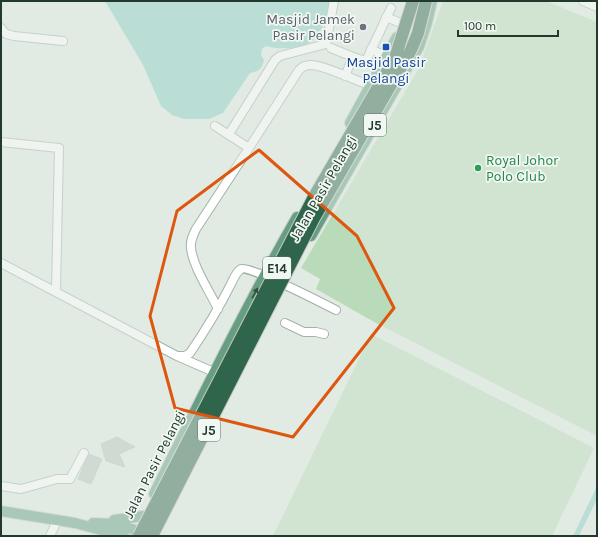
<svg xmlns="http://www.w3.org/2000/svg" width="598" height="537" font-family="Karla,sans-serif">
<style>
.green{fill:#badbba}
.water{fill:#8acec6}
.building{fill:#b6c5bc;stroke:#b3c4b9}
.lines{fill:none;stroke-linecap:round;stroke-linejoin:round}
.minor-casing{stroke:#a4b2a9;stroke-width:10}
.major-casing{stroke:#c1c8c4;stroke-width:12}
.minor{stroke:#fff;stroke-width:8}
.major{stroke:#679e81;stroke-width:10}
.highway-bridge-casing{stroke:#c1c8c4;stroke-width:14;stroke-linecap:butt}
.highway-bridge{stroke:#2f654b;stroke-width:12}
.oneway{fill:#335342}
.marked{fill:none;stroke:#de570e;stroke-width:3;stroke-linejoin:round}
.worship-dot{fill:#6b7280;stroke:#f1f7f2;stroke-width:1.5}
.transit-dot{fill:#1a4fb4;stroke:#f1f7f2;stroke-width:1.5}
.leisure-dot{fill:#2e9e5b;stroke:#f1f7f2;stroke-width:1.5}
.labels{text-anchor:middle;stroke-width:3.5;stroke-linejoin:round;paint-order:stroke}
.shield{fill:#f1f7f2;stroke:#607368;stroke-width:1}
.shield-label{font-size:13px;font-weight:bold;fill:#223a2d}
.worship-label{font-size:14px;fill:#5b616d;stroke:#f1f7f2;text-anchor:end}
.transit-label{font-size:14px;fill:#164399;stroke:#f1f7f2}
.leisure-label{font-size:14px;fill:#27864d;stroke:#f1f7f2;text-anchor:start}
.street-label{font-size:14px;fill:#223a2d;stroke:#f1f7f2}
</style>
<rect width="100%" height="100%" fill="#e1ebe3"/>
<path class="green" d="M 443,1 L 546,1 L 597,22 L 597,436 L 376,323 L 316,289 L 320,279 L 301,268 L 419,68 Z
M 371,334 L 594,448 L 552,536 L 273,536 Z"/>
<path class="water" d="M 105,1 L 330,1 C 329,12 322,34 312,41 C 301,49 279,50 266,46 L 262,49 L 261,55 L 264,60 C 262,69 259,71 250,73 L 223,113 L 209,119 L 184,119 L 172,115 L 161,106 L 143,65 Z
M 597,486 L 597,499 L 579,536 L 573,536 Z"/>
<path class="building" d="M 117,437 L 135,447 L 119,454 L 125,467 L 106,461 L 101,444 Z
M 89,454 L 102,459 L 91,484 L 78,479 Z"/>
<g class="lines">
<defs>
<path id="minor" d="M 583,1 L 597,7
M 386,17 L 403,24
M 1,28 L 6,34 L 14,36 L 63,41
M 331,48 L 353,57
M 371,49 L 387,57
M 345,76 L 353,57 L 366,61 L 391,8
M 215,126 L 249,148 L 196,229 C 193,235 190,241 191,248 C 193,267 210,292 218,309
M 229,134 L 275,60 L 280,56 L 326,44 L 334,1
M 1,142 L 59,148 L 56,291
M 249,148 L 299,70 C 302,67 305,65 310,65 C 321,64 352,79 364,83
M 1,263 L 177,356 L 216,373
M 285,323 L 304,332 L 316,332 L 324,334
M 178,356 L 185,356 L 190,353 C 205,331 219,308 231,284 C 233,280 236,272 241,269 C 248,265 324,304 336,310
M 1,486 L 21,489 L 57,479 L 70,479 L 84,453
M 50,536 L 57,521"/>
<path id="major" d="M 350,123 L 397,37
M 311,236 L 419,47 L 427,23 L 432,1
M 154,494 C 200,401 245,308 297,217
M 1,511 L 75,523 L 124,536
M 114,520 L 143,516
M 93,523 L 117,524 L 147,534"/>
</defs>
<use href="#minor" class="minor-casing"/>
<use href="#major" class="major-casing"/>
<use href="#minor" class="minor"/>
<use href="#major" class="major"/>
<defs>
<path id="highway-bridge" d="M 139,536 L 315,195 L 395,58 L 413,1
M 152,536 L 314,218 L 411,50 L 418,33 L 426,1"/>
</defs>
<use href="#highway-bridge" class="highway-bridge-casing"/>
<use href="#highway-bridge" class="highway-bridge"/>
</g>
<defs><path id="oneway-solid" d="M-6-.8H1V-3.2L6.5 0L1 3.2V.8H-6Z"/></defs>
<use class="oneway" href="#oneway-solid" transform="translate(255 293) rotate(-61)"/>
<path d="M0 0H598V537H0ZM 259,150 L 357,236 L 394,308 L 293,437 L 175,408 L 150,316 L 177,211 Z" fill="#e1ebe3" fill-opacity=".55" fill-rule="evenodd"/>
<path class="marked" d="M 259,150 L 357,236 L 394,308 L 293,437 L 175,408 L 150,316 L 177,211 Z"/>
<circle class="worship-dot" cx="363" cy="27" r="4"/>
<rect class="transit-dot" x="382" y="43" width="8" height="8" rx="2"/>
<circle class="leisure-dot" cx="478" cy="168" r="4"/>
<g class="labels">
<g class="shield">
<rect x="364" y="114" width="22" height="22" rx="3"/>
<rect x="263" y="257" width="28" height="22" rx="3"/>
<rect x="198" y="419" width="22" height="22" rx="3"/>
</g>
<g class="shield-label">
<text x="375" y="130">J5</text>
<text x="277" y="273">E14</text>
<text x="209" y="435">J5</text>
</g>
<g class="worship-label">
<text x="355" y="24">Masjid Jamek<tspan x="355" dy="16">Pasir Pelangi</tspan></text>
</g>
<g class="transit-label">
<text x="386" y="67">Masjid Pasir<tspan x="386" dy="16">Pelangi</tspan></text>
</g>
<g class="leisure-label">
<text x="486" y="165">Royal Johor<tspan x="486" dy="16">Polo Club</tspan></text>
</g>
<g class="street-label">
<text transform="translate(323 188) rotate(-60)" y="5">Jalan Pasir Pelangi</text>
<text transform="translate(154 464) rotate(-63)" y="5">Jalan Pasir Pelangi</text>
</g>
</g>
<rect width="598" height="537" fill="none" stroke="#223a2d" stroke-width="4"/>
<path d="M458 30v6h100v-6" fill="none" stroke="#223a2d" stroke-width="2"/>
<text x="464" y="30" font-size="12" fill="#223a2d" stroke="#f1f7f2" stroke-width="3" paint-order="stroke">100 m</text>
</svg>
